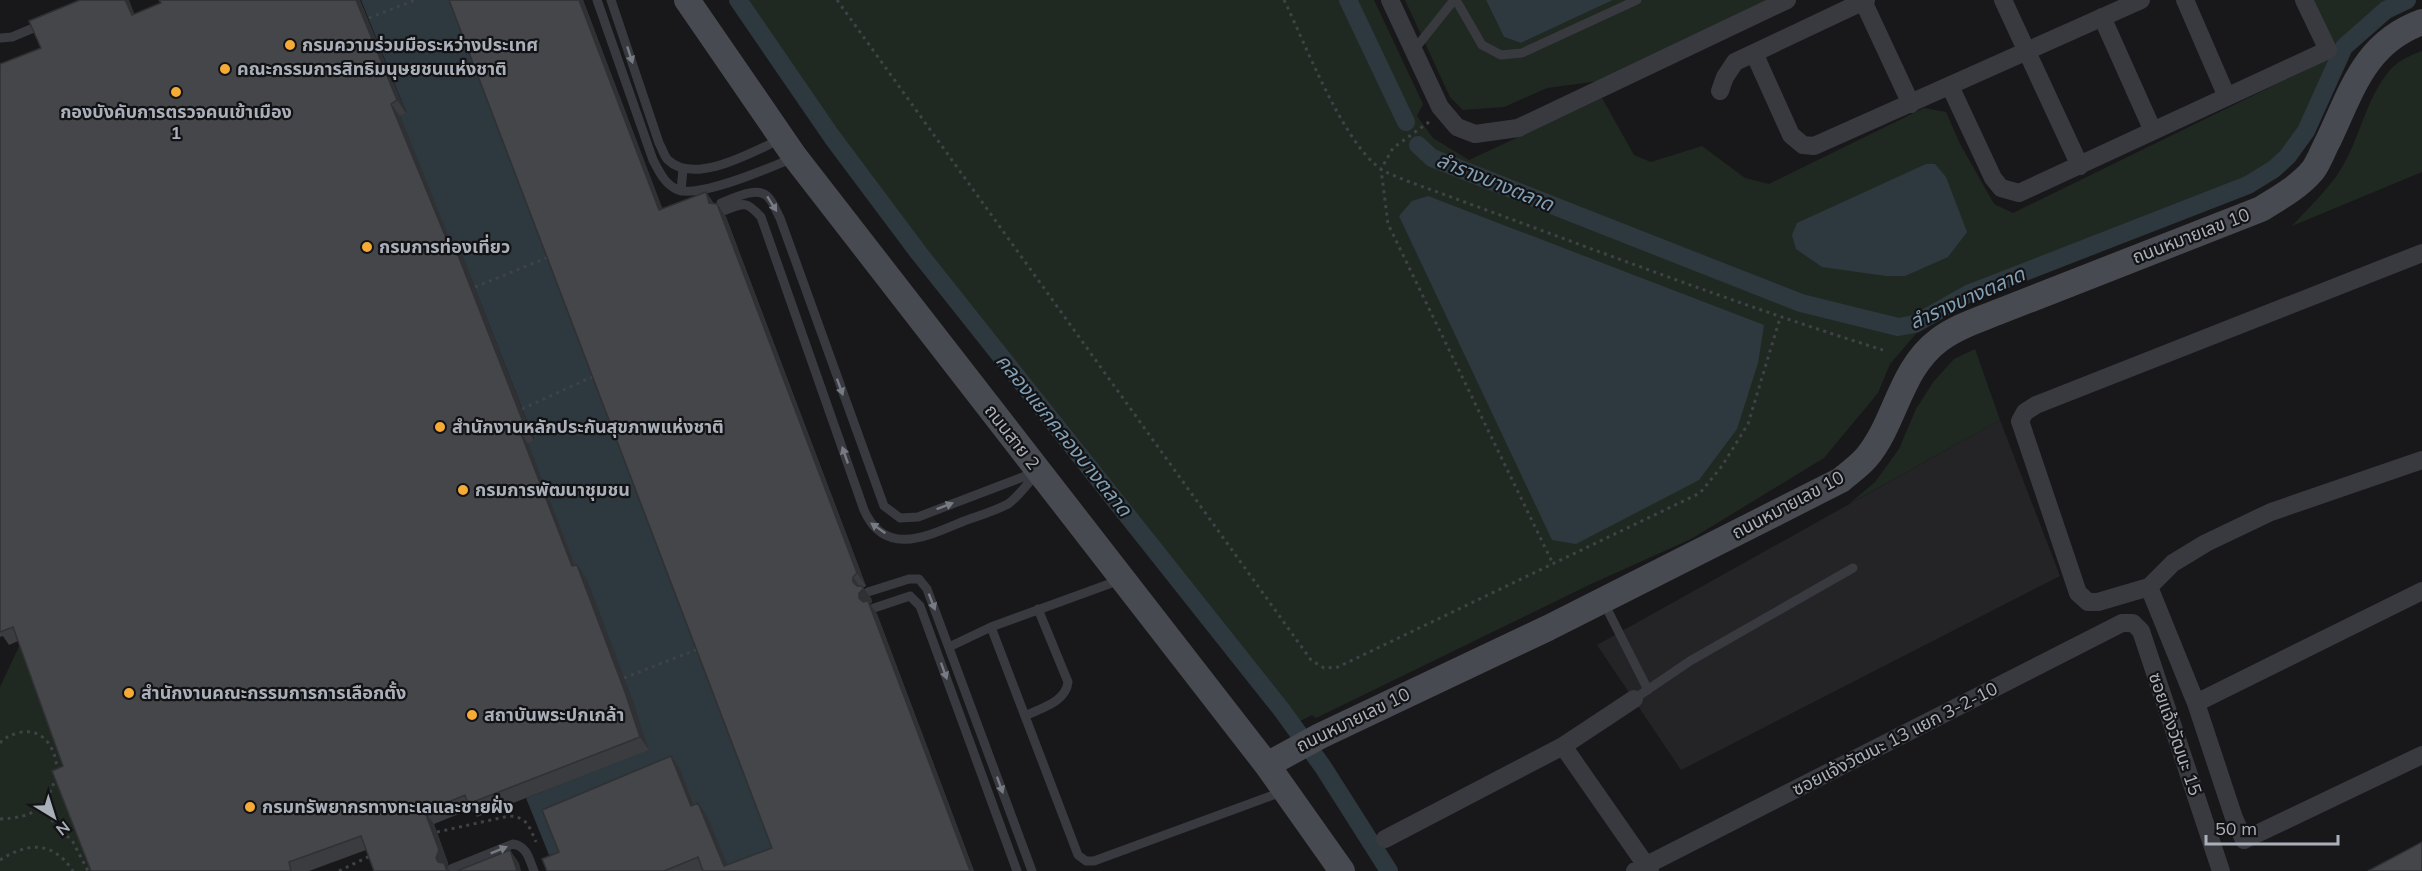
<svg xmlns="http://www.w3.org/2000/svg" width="2422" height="871" font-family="Mulish,'Noto Sans Thai',sans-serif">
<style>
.built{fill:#242427}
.green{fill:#202921}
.water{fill:#2e383f}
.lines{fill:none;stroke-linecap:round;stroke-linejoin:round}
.canal{stroke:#2e383f;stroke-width:18}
.path{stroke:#3f4247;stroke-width:3;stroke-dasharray:3 4.5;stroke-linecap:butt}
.lane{stroke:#393a40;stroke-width:9}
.street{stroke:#393a40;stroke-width:18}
.secondary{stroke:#474a50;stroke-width:26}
.wall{fill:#3a3c40}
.shaded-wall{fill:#303134}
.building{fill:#44464a;stroke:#303134;stroke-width:1.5}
.oneway{fill:#777b83}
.poi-dot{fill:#f5ab36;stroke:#131315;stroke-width:2}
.labels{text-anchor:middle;stroke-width:4.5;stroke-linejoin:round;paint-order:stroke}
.poi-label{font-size:18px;font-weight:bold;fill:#aab0ba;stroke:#131315;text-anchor:start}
.street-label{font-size:18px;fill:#aab0ba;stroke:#131315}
.water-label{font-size:20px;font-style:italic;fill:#81a0b5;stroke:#131315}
</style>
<rect width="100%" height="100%" fill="#18181a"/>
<path class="built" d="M 2000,420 L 2060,576 L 1681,770 L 1597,645 Z"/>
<path class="green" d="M 746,0 L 1374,0 L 1423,104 L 1417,116 L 1433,138 L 1469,160 L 1602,98 L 1634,155 L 1651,162 L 1702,146 L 1745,178 L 1769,184 L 1924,108 L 1946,112 L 1960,144 L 1994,204 L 2013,213 L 2322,62 L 2313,0 L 2417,0 C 2388,13 2359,31 2342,58 C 2336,67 2334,78 2330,88 C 2312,134 2303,164 2256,188 L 1942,314 L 1921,328 L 1890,364 L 1878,393 L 1824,458 L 1691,539 L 1591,584 L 1316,718 L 1312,715 L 1300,721 L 867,174 Z
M 1405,0 L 1486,0 L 1504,37 L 1521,43 L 1613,0 L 1768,0 L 1599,81 L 1547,88 L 1504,107 L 1463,110 L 1450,97 Z
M 2422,51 L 2422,172 L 2292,226 C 2309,207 2328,190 2341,169 C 2360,138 2366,98 2390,70 C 2399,60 2411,55 2422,51 Z
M 1975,349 L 2000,420 L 1849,504 L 1875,482 L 1899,449 L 1916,409 L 1934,381 L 1954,359 Z
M 22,640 L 72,779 L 95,871 L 0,871 L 0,687 Z"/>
<path class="water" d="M 361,0 L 450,0 L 778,855 L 738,871 L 703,871 L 562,851 L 549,855 L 526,798 L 648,749 L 634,705 L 586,578 L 580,579 L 528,444 L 534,439 L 460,250 L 454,251 L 400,116 L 406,112 Z
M 1486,0 L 1613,0 L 1521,43 L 1504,37 Z
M 1926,164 L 1935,164 L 1946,177 L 1967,232 L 1948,257 L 1905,276 L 1886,276 L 1822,267 L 1796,249 L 1792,235 L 1797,223 Z
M 1428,196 L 1764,325 L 1758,363 L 1737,429 L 1699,480 L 1576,544 L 1552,540 L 1399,216 L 1412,201 Z"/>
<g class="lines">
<path class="canal" d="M 738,0 L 832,137 L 918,252 L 1281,709 L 1323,767 L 1389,871
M 1348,0 L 1406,122
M 1418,145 L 1432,158 L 1801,303 L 1898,327 L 1915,324 L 1968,294 L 2248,185 L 2274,169 L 2288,156 L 2306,131 L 2344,47 L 2386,10 L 2407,0"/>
<path class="path" d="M 837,0 L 1311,660 L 1324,668 L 1338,667 L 1700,493 L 1722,466 L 1748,424 L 1780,318
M 1284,0 C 1305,43 1343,143 1381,169 C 1389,174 1398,177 1407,181 C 1565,238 1722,300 1883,350
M 369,18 L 415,0
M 1429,122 L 1393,148 L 1381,169 L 1388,224 L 1553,564
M 475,287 L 551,256
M 522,409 L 594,376
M 624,678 L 698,649
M 0,743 C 5,737 10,736 17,733 C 42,726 56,747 57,770
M 41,809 L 73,842 L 88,871
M 0,819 C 34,817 46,810 56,776
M 437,832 L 509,816 C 527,817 529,826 536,842
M 0,860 C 28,842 53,841 73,871
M 339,871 L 372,855"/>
<path class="lane" d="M 597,0 L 653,160 C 659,171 664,183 676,189 C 697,200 771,167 793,158
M 611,0 L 659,143 C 662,148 664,156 668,160 C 695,186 754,151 781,139
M 1456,0 L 1482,45 L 1501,55 L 1522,53 L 1637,0
M 0,38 L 12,37 L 43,24
M 1414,50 L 1454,0
M 681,191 L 683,169
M 721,203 C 732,199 756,186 767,196 C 773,201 776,211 780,218 L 884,506 L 900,518 L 918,517 L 1036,472
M 723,211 C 744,203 746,200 761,217 L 864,510 C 885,558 928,536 964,521 C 978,516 995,511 1008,504 C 1018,497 1028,483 1037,473
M 868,592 L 909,579 L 919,579 L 927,589 L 1032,871
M 1603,601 L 1648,690
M 874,608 L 910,596 L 920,606 L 1017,871
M 991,627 L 1078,855 L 1086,861 L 1094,861 L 1284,791
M 949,647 L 991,627 L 1120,580
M 1634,699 L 1690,661 L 1853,568
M 1025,716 C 1041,708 1066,702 1068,682 L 1038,609
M 451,869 L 513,844 C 527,846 529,859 534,871"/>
<path class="street" d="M 1390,0 L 1440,107 L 1457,127 L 1475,134 L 1518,128 L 1787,0
M 2003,0 L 2080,166
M 2185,0 L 2227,97
M 1863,1 L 1911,104
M 2102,17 L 2153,131
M 1754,53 L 1791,135 L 1803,145 L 1814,146 L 2141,0
M 1950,86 L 1993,178 L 2001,188 L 2019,193 L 2328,50 L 2304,0
M 1720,91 L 1725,77 L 1735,62 L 1866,0
M 2422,253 L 2036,405 L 2025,412 L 2020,421 L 2078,593 L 2088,602 L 2098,602 L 2149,587 L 2173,563 L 2206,543 L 2271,512 L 2422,460
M 2149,587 L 2196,703 L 2234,818 L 2244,840 L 2422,755
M 2196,703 L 2422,591
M 1563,746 L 1650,871
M 1385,839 L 1563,746 L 1634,699
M 1635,871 L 2122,623 L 2133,623 L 2141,631 L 2221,871"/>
<path class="secondary" d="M 687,0 L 795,157 L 1267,765 L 1342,871
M 1267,765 L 1320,736 L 1548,628 L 1841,480 C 1849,473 1859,466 1866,458 C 1896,423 1899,370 1939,340 C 1956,327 1978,320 1998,312 L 2261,209 C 2279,198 2300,186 2313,170 C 2319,162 2323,150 2328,141 C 2352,91 2364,43 2422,22"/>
</g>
<path class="wall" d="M 360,0 L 406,113 L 400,116 L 449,238 L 460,250 L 534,440 L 528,444 L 575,565 L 586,578 L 634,705 L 649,750 L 477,817 L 471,809 L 434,824 L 448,863 L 447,867 L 366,850 L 309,871 L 91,871 L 63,766 L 18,641 L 9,645 L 3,636 L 0,637 L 0,64 L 135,14 Z
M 449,0 L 583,0 L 662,209 L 706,192 L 714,204 L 717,204 L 726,217 L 866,586 L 863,588 L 871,598 L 872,602 L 870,604 L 877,614 L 974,871 L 547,871 L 559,852 L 671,756 L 680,769 L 695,804 L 707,816 L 727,865 L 772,848 Z"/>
<path class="shaded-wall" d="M 125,0 L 129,0 L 140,28 L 132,15 Z
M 356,0 L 360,0 L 406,113 L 397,100 Z
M 579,0 L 583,0 L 668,223 L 659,210 Z
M 391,104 L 400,116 L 454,251 L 446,238 Z
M 706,192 L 715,205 L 709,203 Z
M 717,204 L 726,217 L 866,586 L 857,573 Z
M 451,237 L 460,250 L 534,440 L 525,427 Z
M 520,431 L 528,444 L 580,579 L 572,566 Z
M 577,565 L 586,578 L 634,705 L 649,750 L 640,737 Z
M 853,577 L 862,590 L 862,586 L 871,598 L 872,602 L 870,604 L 877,614 L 974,871 L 970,871 L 868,606 L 859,598 L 853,582 Z
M 671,756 L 680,769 L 700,819 L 691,806 Z
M 698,803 L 707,816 L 730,871 L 724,866 Z
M 425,812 L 434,824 L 448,863 L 447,867 L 450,871 L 445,871 L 436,858 Z
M 510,850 L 519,863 L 521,871 L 517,871 Z"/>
<path class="building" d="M 80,0 L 125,0 L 132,15 L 161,3 L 159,0 L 356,0 L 397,100 L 391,104 L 446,238 L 451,237 L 525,427 L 520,431 L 572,566 L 577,565 L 625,692 L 640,737 L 468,804 L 465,795 L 425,812 L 439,850 L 436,858 L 438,862 L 444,863 L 447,871 L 374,871 L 361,836 L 289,862 L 291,871 L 91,871 L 52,771 L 63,766 L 13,627 L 0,632 L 0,64 L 41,48 L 29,21 Z
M 449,0 L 579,0 L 659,210 L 706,192 L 709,203 L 717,204 L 857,573 L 853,577 L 853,582 L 857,586 L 862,586 L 863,589 L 859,593 L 859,598 L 863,602 L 868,601 L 970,871 L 703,871 L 698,857 L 664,871 L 547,871 L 542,859 L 559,852 L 542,810 L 671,756 L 691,806 L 698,803 L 724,866 L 772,848 Z
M 2422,842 L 2422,871 L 2368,871 Z
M 510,850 L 517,871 L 457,871 Z"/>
<defs><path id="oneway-solid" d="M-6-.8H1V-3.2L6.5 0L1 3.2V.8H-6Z" transform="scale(1.5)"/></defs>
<g class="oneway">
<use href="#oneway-solid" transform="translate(630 55) rotate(72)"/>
<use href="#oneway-solid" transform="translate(772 204) rotate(58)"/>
<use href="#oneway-solid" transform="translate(840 387) rotate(70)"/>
<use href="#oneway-solid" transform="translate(845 455) rotate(-109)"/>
<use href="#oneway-solid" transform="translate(945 506) rotate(-21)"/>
<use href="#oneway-solid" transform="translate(878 528) rotate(-145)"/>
<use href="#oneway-solid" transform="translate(932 602) rotate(69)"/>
<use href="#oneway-solid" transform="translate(944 671) rotate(70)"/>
<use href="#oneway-solid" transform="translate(1000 785) rotate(70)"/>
<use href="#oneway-solid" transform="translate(499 850) rotate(-22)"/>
</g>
<g class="poi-dot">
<circle cx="290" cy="45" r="6"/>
<circle cx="225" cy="69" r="6"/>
<circle cx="176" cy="92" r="6"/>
<circle cx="367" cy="247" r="6"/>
<circle cx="440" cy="427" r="6"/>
<circle cx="463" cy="490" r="6"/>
<circle cx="129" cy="693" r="6"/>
<circle cx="472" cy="715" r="6"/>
<circle cx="250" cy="807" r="6"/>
</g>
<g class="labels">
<g class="poi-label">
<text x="302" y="51">กรมความร่วมมือระหว่างประเทศ</text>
<text x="237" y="75">คณะกรรมการสิทธิมนุษยชนแห่งชาติ</text>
<text x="176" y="118" text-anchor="middle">กองบังคับการตรวจคนเข้าเมือง<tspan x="176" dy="21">1</tspan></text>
<text x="379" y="253">กรมการท่องเที่ยว</text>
<text x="452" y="433">สำนักงานหลักประกันสุขภาพแห่งชาติ</text>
<text x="475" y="496">กรมการพัฒนาชุมชน</text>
<text x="141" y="699">สำนักงานคณะกรรมการการเลือกตั้ง</text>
<text x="484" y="721">สถาบันพระปกเกล้า</text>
<text x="262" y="813">กรมทรัพยากรทางทะเลและชายฝั่ง</text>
</g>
<g class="street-label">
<text transform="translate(2191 236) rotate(-21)" y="6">ถนนหมายเลข 10</text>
<text transform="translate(1012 437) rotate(52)" y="6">ถนนสาย 2</text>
<text transform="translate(1788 505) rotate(-28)" y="6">ถนนหมายเลข 10</text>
<text transform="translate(1353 720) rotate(-26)" y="6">ถนนหมายเลข 10</text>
<text transform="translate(2175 734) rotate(71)" y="6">ซอยแจ้งวัฒนะ 15</text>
<text transform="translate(1895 739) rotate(-27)" y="6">ซอยแจ้งวัฒนะ 13 แยก 3-2-10</text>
</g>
<g class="water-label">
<text transform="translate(1495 182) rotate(22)" y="7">ลำรางบางตลาด</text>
<text transform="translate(1967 298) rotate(-24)" y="7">ลำรางบางตลาด</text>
<text transform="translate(1064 435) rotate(51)" y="7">คลองแยกคลองบางตลาด</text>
</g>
</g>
<g transform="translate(54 817) rotate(142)" stroke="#131315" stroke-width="4.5" paint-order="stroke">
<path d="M0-4.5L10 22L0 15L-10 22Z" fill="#aab0ba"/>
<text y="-9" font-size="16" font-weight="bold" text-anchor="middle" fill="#aab0ba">N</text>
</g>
<path d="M2206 835v9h132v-9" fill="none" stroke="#aab0ba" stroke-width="3"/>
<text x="2215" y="835" font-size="18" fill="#aab0ba" stroke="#131315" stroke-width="4.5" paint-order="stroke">50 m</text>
</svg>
